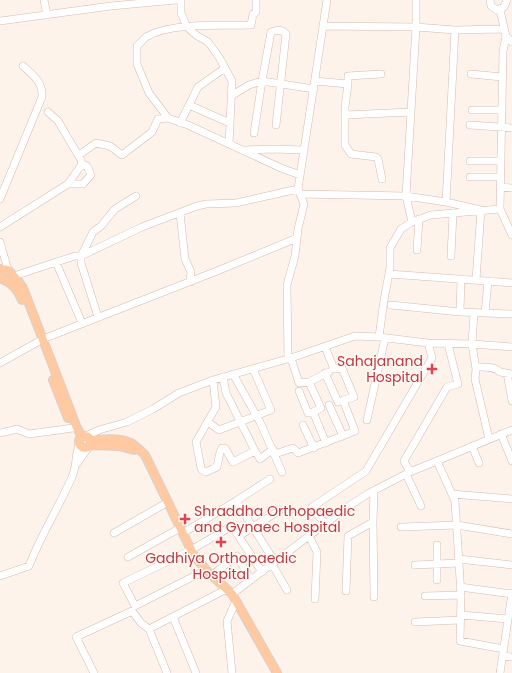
<svg xmlns="http://www.w3.org/2000/svg" width="512" height="673" font-family="Poppins,sans-serif">
<style>
.lines{fill:none;stroke-linecap:round;stroke-linejoin:round}
.minor-casing{stroke:#d5bab1;stroke-width:8}
.major-casing{stroke:#dbcfcc;stroke-width:10}
.minor{stroke:#fff;stroke-width:7}
.major{stroke:#ffcaa1;stroke-width:8}
.health-dot{fill:#e0444e;stroke:#fff8f3;stroke-width:1.5}
.labels{text-anchor:middle;stroke-width:3;stroke-linejoin:round;paint-order:stroke}
.health-label{font-size:14px;fill:#be3a42;stroke:#fff8f3;text-anchor:end}
</style>
<rect width="100%" height="100%" fill="#fef3eb"/>
<g class="lines">
<defs>
<path id="minor" d="M 44,0 L 47,15
M 181,0 L 181,13 L 187,27 L 196,35 L 208,42 L 219,57 L 232,81 L 229,144
M 256,0 L 256,12 L 253,14 L 251,25 C 222,26 171,22 146,37 C 143,40 140,43 137,46 L 137,64 L 149,93 L 168,118 L 188,125 L 281,168 L 300,175
M 327,0 L 323,26 L 416,27 L 455,30 L 504,29
M 490,0 L 491,6 L 497,10 L 504,7 L 507,0
M 500,10 L 506,36 L 512,42
M 0,21 L 111,6 L 176,0
M 506,36 L 503,51 L 500,209 L 512,235
M 471,74 L 502,77
M 315,81 L 348,84 L 348,76 L 381,74
M 348,84 L 345,107 L 345,145 L 351,154 L 376,157 L 378,159 L 382,179
M 231,96 L 249,85 L 262,81 L 271,32 C 276,30 282,29 286,34 L 276,125
M 189,105 L 230,123
M 472,110 L 501,110
M 48,112 L 58,121 L 81,160 L 82,166
M 345,115 L 411,112
M 180,123 L 198,87 L 225,68
M 470,125 L 512,128
M 254,133 L 262,81 L 314,89
M 244,150 L 273,149 L 304,150
M 79,155 L 96,143 L 110,146 L 122,155 L 152,132 L 158,119 L 168,118
M 470,161 L 500,161
M 470,177 L 500,177
M 500,187 L 512,188
M 300,194 L 406,196 L 446,202 L 481,210 L 476,280
M 0,199 L 42,97 C 43,82 33,75 23,66
M 446,202 L 455,30
M 180,213 L 185,259 L 191,272 L 190,282
M 412,222 L 406,196 L 416,27 L 416,0
M 0,227 L 68,184 L 80,167 L 84,165 L 87,166 L 91,175 L 83,184 L 68,184
M 0,242 L 8,270
M 417,250 L 419,219
M 451,256 L 453,213
M 56,262 L 82,323
M 389,274 L 512,283
M 14,276 L 75,256 L 81,256 L 142,227 L 197,206 L 206,204 L 236,203 L 298,189
M 391,305 L 460,312 L 512,314
M 460,312 L 461,279
M 474,313 L 472,344 L 476,369 L 475,379 L 489,439
M 485,313 L 488,281
M 98,317 L 81,263 L 81,256 L 93,232 L 101,226 L 115,209 L 136,196
M 379,337 L 384,300 L 390,268 L 390,248 L 401,229 L 412,222 L 431,215 L 500,209
M 291,358 L 299,383 L 309,382 L 321,408 L 313,412 L 326,443
M 288,359 L 287,285 L 295,256 L 298,229 L 304,204 L 298,189 L 323,26
M 0,363 L 43,339 L 217,271 L 297,238
M 476,367 C 484,367 494,366 500,372 L 512,374
M 325,373 L 338,402
M 507,373 L 512,401
M 233,374 L 260,422 L 282,472
M 213,380 L 216,407 L 196,442 L 201,468 L 202,470 L 206,472 L 217,467 L 220,452 L 222,448 L 225,448 L 233,462 L 255,451 L 226,393 L 223,377
M 309,382 L 329,372
M 299,391 L 308,413 L 313,412
M 329,405 L 343,436
M 367,420 L 385,338
M 208,422 L 219,430 L 271,410 L 253,369
M 303,425 L 314,448
M 0,433 L 17,429 L 29,434 L 73,428
M 501,434 L 512,461
M 86,436 L 99,430 L 127,422 L 153,409 L 179,393 L 213,380 L 291,358 L 355,336 L 379,337 L 428,343 L 472,344 L 512,347
M 472,446 L 479,463
M 255,451 L 260,459 L 273,449
M 275,454 L 293,448 L 298,453 L 355,431 L 343,400 L 354,397 L 342,368 L 334,369 L 325,347
M 437,461 L 455,501 L 461,595 L 460,641 L 504,649
M 76,465 L 88,448
M 410,472 L 404,461 L 447,387 L 458,384 L 448,344
M 406,474 L 421,506
M 452,494 L 512,499
M 236,501 L 270,479
M 373,522 L 374,597
M 325,524 L 312,507 L 366,471 L 432,358 L 428,343
M 401,527 L 457,525 L 512,534
M 114,533 L 168,502
M 183,533 L 236,501 L 275,562
M 239,536 L 280,510
M 309,536 L 317,552 L 315,599
M 437,545 L 437,580
M 128,557 L 180,528
M 459,559 L 512,565
M 272,564 L 287,590
M 415,565 L 459,563
M 206,570 L 135,606 L 123,583 L 191,550 L 232,526 L 262,572
M 212,575 L 237,556 L 251,580
M 0,576 L 29,566 C 41,535 59,507 72,477 C 77,466 75,455 79,445
M 460,587 L 512,594
M 346,591 L 348,536 L 373,522 L 374,491
M 232,594 L 346,508 L 369,493 L 410,472 L 512,430
M 425,596 L 461,595
M 461,615 L 508,619
M 173,617 L 196,673
M 415,622 L 460,620
M 149,629 L 227,589
M 503,656 L 512,657
M 94,673 L 76,637 L 132,611 L 141,623 L 149,629 L 167,673
M 232,673 L 227,621 L 236,601
M 500,673 L 512,593"/>
<path id="major" d="M 0,269 L 8,270 L 19,282 L 23,288 L 77,428 L 82,437
M 0,278 C 12,283 17,288 22,300
M 53,380 L 68,418
M79 442a6 6 0 1 1 12 0a6 6 0 1 1-12 0Z
M 90,440 C 103,440 118,437 131,443 C 136,446 141,451 145,455 L 193,554 L 206,570 L 232,594 L 277,673
M 90,445 L 119,446 L 134,450"/>
</defs>
<use href="#minor" class="minor-casing"/>
<use href="#major" class="major-casing"/>
<use href="#minor" class="minor"/>
<use href="#major" class="major"/>
</g>
<g class="health-dot">
<path d="M430 363h4v4h4v4h-4v4h-4v-4h-4v-4h4z"/>
<path d="M183 513h4v4h4v4h-4v4h-4v-4h-4v-4h4z"/>
<path d="M219 536h4v4h4v4h-4v4h-4v-4h-4v-4h4z"/>
</g>
<g class="labels">
<g class="health-label">
<text x="423" y="366">Sahajanand<tspan x="423" dy="16">Hospital</tspan></text>
<text x="194" y="516" text-anchor="start">Shraddha Orthopaedic<tspan x="194" dy="16">and Gynaec Hospital</tspan></text>
<text x="221" y="563" text-anchor="middle">Gadhiya Orthopaedic<tspan x="221" dy="16">Hospital</tspan></text>
</g>
</g>
</svg>
